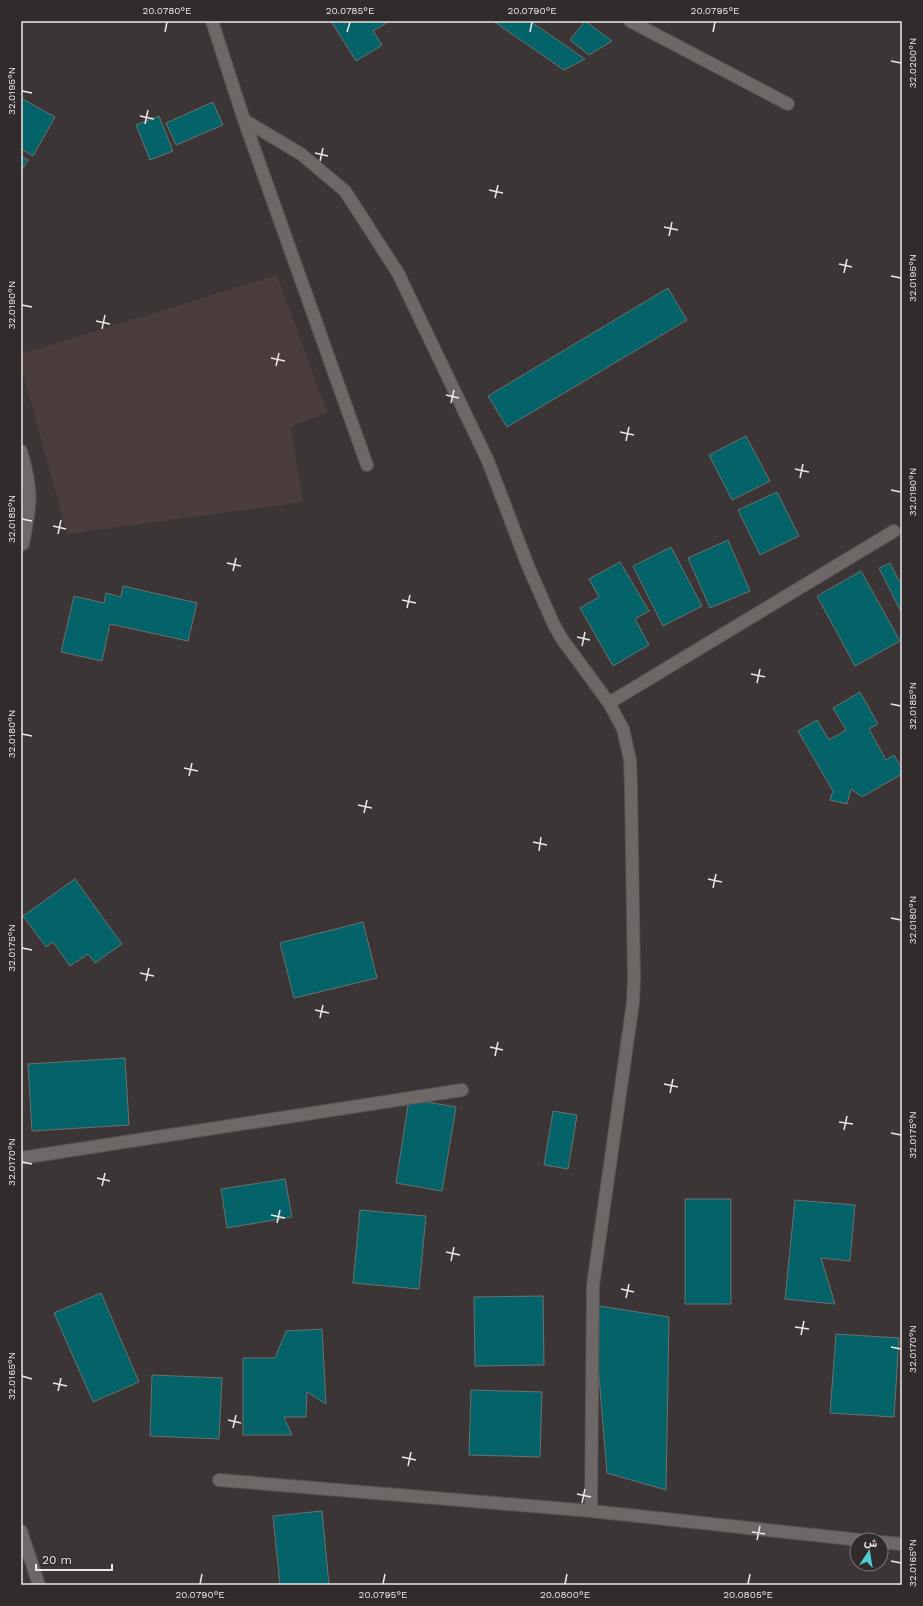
<svg xmlns="http://www.w3.org/2000/svg" width="923" height="1606" font-family="'Work Sans',Vazirmatn,sans-serif">
<style>
.built{fill:#4a3d3c}
.building{fill:#046269;stroke:#6b7171}
.lines{fill:none;stroke-linecap:round;stroke-linejoin:round}
.minor-casing{stroke:#575352;stroke-width:14}
.minor{stroke:#6d6766;stroke-width:12}
.ticks{fill:none;stroke:#ede9e9;stroke-width:1.5}
.neatline{fill:none;stroke:#ede9e9;stroke-width:1.5}
.ticks-label{font-size:10px;text-anchor:middle;fill:#ede9e9}
</style>
<rect width="100%" height="100%" fill="#3b3635"/>
<path class="built" d="M 277,275 L 327,412 L 291,427 L 303,502 L 67,534 L 21,366 L 21,354 Z"/>
<path class="building" d="M 331,21 L 390,21 L 373,31 L 382,45 L 356,61 Z
M 493,21 L 530,21 L 585,59 L 564,70 Z
M 585,21 L 612,41 L 589,55 L 570,40 Z
M 21,98 L 55,117 L 33,156 L 21,149 Z
M 213,102 L 223,125 L 176,145 L 166,123 Z
M 159,116 L 173,151 L 150,160 L 136,125 Z
M 21,156 L 28,160 L 21,171 Z
M 668,288 L 687,320 L 507,427 L 488,396 Z
M 746,436 L 770,481 L 732,500 L 709,455 Z
M 777,492 L 799,536 L 760,555 L 738,510 Z
M 728,540 L 750,591 L 710,608 L 688,558 Z
M 671,547 L 702,606 L 663,626 L 633,566 Z
M 620,562 L 649,611 L 635,619 L 649,645 L 613,666 L 580,608 L 599,597 L 589,579 Z
M 890,563 L 899,581 L 902,579 L 902,614 L 879,568 Z
M 861,571 L 900,641 L 855,666 L 817,596 Z
M 123,586 L 197,603 L 188,641 L 110,624 L 102,661 L 61,652 L 74,596 L 104,603 L 106,593 L 121,597 Z
M 860,692 L 878,724 L 869,729 L 886,760 L 894,755 L 902,769 L 902,774 L 862,797 L 851,789 L 847,804 L 830,800 L 833,791 L 798,731 L 817,720 L 829,740 L 846,730 L 833,708 Z
M 75,879 L 122,944 L 95,963 L 88,954 L 70,966 L 53,942 L 46,947 L 23,916 Z
M 363,922 L 377,978 L 294,998 L 280,943 Z
M 125,1058 L 129,1125 L 32,1131 L 28,1064 Z
M 409,1099 L 456,1107 L 442,1191 L 396,1183 Z
M 553,1111 L 577,1115 L 568,1169 L 544,1165 Z
M 285,1179 L 292,1217 L 227,1228 L 221,1189 Z
M 685,1199 L 731,1199 L 731,1304 L 685,1304 Z
M 795,1200 L 855,1205 L 850,1261 L 821,1258 L 835,1304 L 785,1299 Z
M 360,1210 L 426,1216 L 419,1289 L 353,1283 Z
M 101,1293 L 139,1382 L 93,1402 L 54,1313 Z
M 543,1296 L 544,1365 L 475,1366 L 474,1297 Z
M 593,1305 L 669,1317 L 666,1490 L 607,1473 Z
M 322,1329 L 326,1404 L 307,1392 L 306,1417 L 284,1417 L 292,1435 L 243,1435 L 243,1358 L 275,1358 L 286,1331 Z
M 836,1334 L 899,1338 L 894,1417 L 830,1413 Z
M 152,1375 L 222,1378 L 219,1439 L 150,1436 Z
M 471,1390 L 542,1392 L 540,1457 L 469,1455 Z
M 322,1511 L 329,1585 L 280,1585 L 273,1516 Z"/>
<g class="lines">
<defs>
<path id="minor" d="M 212,21 L 244,120 L 367,465
M 630,21 L 788,104
M 244,120 L 301,154 L 345,191 L 398,273 L 488,461 L 528,566 L 554,625 L 562,639 L 609,703 L 623,729 L 630,760 L 631,787 L 634,977 L 633,1002 L 593,1285 L 591,1511
M 21,451 C 33,491 31,504 23,544
M 609,703 L 894,531
M 21,1158 L 462,1090
M 219,1480 L 591,1511 L 860,1540
M 21,1531 L 39,1585
M 881,1542 L 902,1544"/>
</defs>
<use href="#minor" class="minor-casing"/>
<use href="#minor" class="minor"/>
</g>
<path class="ticks" d="M 165,32 L 167,22M 347,32 L 350,22M 530,32 L 532,22M 713,32 L 715,22M 891,61 L 901,63M 22,91 L 32,93M 140,116 L 154,119M 145,124 L 148,110M 315,153 L 328,156M 320,161 L 323,148M 489,190 L 503,193M 495,198 L 498,185M 664,227 L 678,230M 669,236 L 672,222M 839,264 L 852,267M 844,273 L 847,259M 891,276 L 901,278M 22,305 L 32,307M 96,321 L 110,324M 102,329 L 105,315M 271,358 L 285,361M 276,366 L 279,353M 446,395 L 459,398M 451,403 L 454,390M 620,432 L 634,435M 626,441 L 629,427M 795,469 L 809,472M 800,478 L 803,464M 891,490 L 901,492M 22,519 L 32,521M 53,526 L 66,529M 58,534 L 61,520M 227,563 L 241,566M 233,571 L 236,558M 402,600 L 416,603M 407,608 L 410,595M 577,637 L 590,640M 582,646 L 585,632M 751,674 L 765,677M 757,683 L 760,669M 891,704 L 901,706M 22,734 L 32,736M 184,768 L 198,771M 189,776 L 192,763M 358,805 L 372,808M 364,813 L 367,800M 533,842 L 547,845M 539,851 L 541,837M 708,879 L 722,882M 713,888 L 716,874M 891,918 L 901,920M 22,948 L 32,950M 140,973 L 154,976M 146,981 L 149,968M 315,1010 L 329,1013M 320,1018 L 323,1005M 490,1047 L 503,1050M 495,1056 L 498,1042M 664,1084 L 678,1087M 670,1093 L 673,1079M 839,1122 L 853,1124M 844,1130 L 847,1116M 891,1133 L 901,1135M 22,1162 L 32,1164M 97,1178 L 110,1181M 102,1186 L 105,1173M 271,1215 L 285,1218M 277,1223 L 280,1210M 446,1252 L 460,1255M 451,1261 L 454,1247M 621,1289 L 634,1292M 626,1298 L 629,1284M 795,1327 L 809,1329M 801,1335 L 804,1321M 891,1347 L 901,1349M 22,1376 L 32,1379M 53,1383 L 67,1386M 58,1391 L 61,1378M 228,1420 L 241,1423M 233,1428 L 236,1415M 402,1457 L 416,1460M 408,1466 L 411,1452M 577,1494 L 591,1497M 582,1503 L 585,1489M 752,1532 L 765,1534M 757,1540 L 760,1526M 891,1561 L 901,1563M 200,1584 L 202,1574M 383,1584 L 385,1574M 565,1584 L 567,1574M 748,1584 L 750,1574"/>
<rect width="923" height="1606" fill="none" stroke="#312c2b" stroke-width="44"/>
<g transform="translate(869 1552) rotate(12)"><circle r="19" fill="#312c2b" stroke="#7c7877"/>
<path d="M0-3L7 15L0 10L-7 15Z" fill="#52cbd7"/>
<text y="-6" font-size="11" font-weight="bold" text-anchor="middle" fill="#ede9e9">ش</text>
</g>
<path d="M36 1564v6h76v-6" fill="none" stroke="#ede9e9" stroke-width="2"/>
<text x="42" y="1564" font-size="12" fill="#ede9e9" stroke="#312c2b" stroke-width="3" paint-order="stroke">20 m</text>
<rect x="22" y="22" width="879" height="1562" class="neatline"/>
<g class="ticks-label">
<text x="167" y="14">20.0780°E</text>
<text x="350" y="14">20.0785°E</text>
<text x="532" y="14">20.0790°E</text>
<text x="715" y="14">20.0795°E</text>
<text transform="translate(912 63) rotate(-90)" y="4">32.0200°N</text>
<text transform="translate(11 91) rotate(-90)" y="4">32.0195°N</text>
<text transform="translate(912 278) rotate(-90)" y="4">32.0195°N</text>
<text transform="translate(11 305) rotate(-90)" y="4">32.0190°N</text>
<text transform="translate(912 492) rotate(-90)" y="4">32.0190°N</text>
<text transform="translate(11 519) rotate(-90)" y="4">32.0185°N</text>
<text transform="translate(912 706) rotate(-90)" y="4">32.0185°N</text>
<text transform="translate(11 734) rotate(-90)" y="4">32.0180°N</text>
<text transform="translate(912 920) rotate(-90)" y="4">32.0180°N</text>
<text transform="translate(11 948) rotate(-90)" y="4">32.0175°N</text>
<text transform="translate(912 1135) rotate(-90)" y="4">32.0175°N</text>
<text transform="translate(11 1162) rotate(-90)" y="4">32.0170°N</text>
<text transform="translate(912 1349) rotate(-90)" y="4">32.0170°N</text>
<text transform="translate(11 1376) rotate(-90)" y="4">32.0165°N</text>
<text transform="translate(912 1563) rotate(-90)" y="4">32.0165°N</text>
<text x="200" y="1598">20.0790°E</text>
<text x="383" y="1598">20.0795°E</text>
<text x="565" y="1598">20.0800°E</text>
<text x="748" y="1598">20.0805°E</text>
</g>
</svg>
